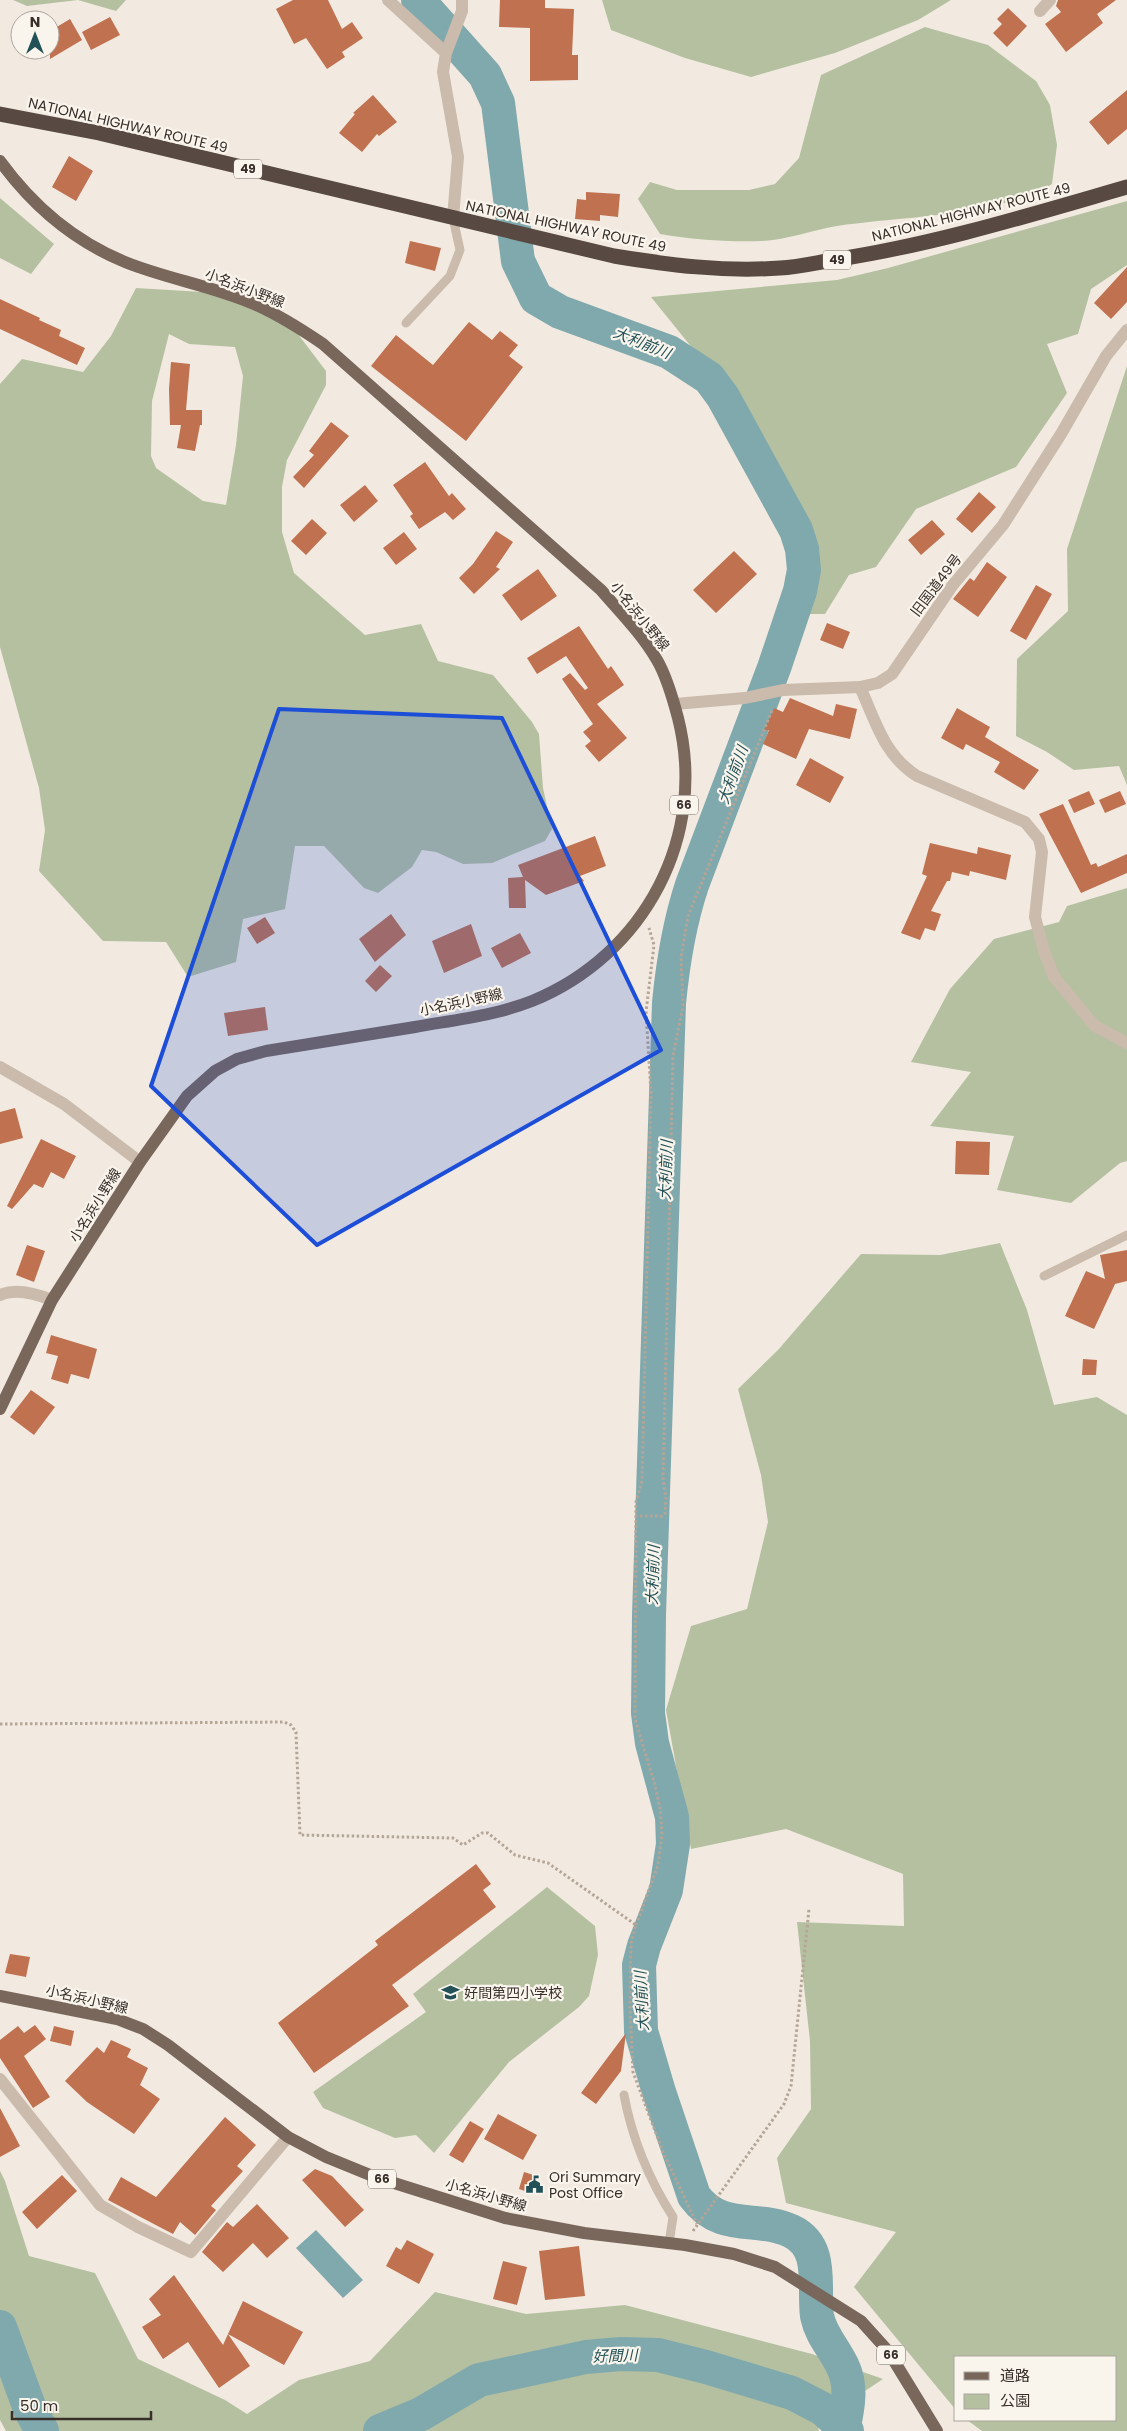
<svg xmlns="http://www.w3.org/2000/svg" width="1127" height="2431" font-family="Poppins,'Noto Sans JP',sans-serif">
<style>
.green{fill:#b4c0a0;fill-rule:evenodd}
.water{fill:#80a9ad}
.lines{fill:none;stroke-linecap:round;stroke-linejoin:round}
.river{stroke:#80a9ad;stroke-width:34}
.building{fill:#bf7150}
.path{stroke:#b5a596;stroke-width:3;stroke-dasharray:2.5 2.5;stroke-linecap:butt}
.lane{stroke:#cabbac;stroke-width:9}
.street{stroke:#cabbac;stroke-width:12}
.primary{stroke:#79675c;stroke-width:12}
.highway{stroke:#584a42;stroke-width:15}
.marked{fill:#1d4ed8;fill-opacity:0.2;stroke:#1d4ed8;stroke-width:4;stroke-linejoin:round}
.labels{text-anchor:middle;stroke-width:4.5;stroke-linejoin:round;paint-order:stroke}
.shield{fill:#f9f4ec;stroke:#726a64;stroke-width:1}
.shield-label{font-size:12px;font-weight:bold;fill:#382f2a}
.street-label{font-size:14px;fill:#382f2a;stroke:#f9f4ec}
.poi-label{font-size:14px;fill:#382f2a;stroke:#f9f4ec;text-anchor:start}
.water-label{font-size:15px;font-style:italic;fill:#225157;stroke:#f9f4ec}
</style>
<rect width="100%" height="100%" fill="#f2eae0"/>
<path class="green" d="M 13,0 L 126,0 L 116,11 L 78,0 L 27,6 Z
M 602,0 L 951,0 L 918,20 L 835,53 L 751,77 L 685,58 L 611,30 Z
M 925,27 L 988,45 L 1036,81 L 1050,105 L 1057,145 L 1052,184 C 1003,216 897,217 837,226 C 812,230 787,240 762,241 C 727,242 695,240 660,234 L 638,199 L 650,182 L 677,190 L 749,190 L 775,184 L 799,158 L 821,75 Z
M 0,198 L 54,244 L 31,274 L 0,258 Z
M 1127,201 L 1127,265 L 1091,289 L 1078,334 L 1047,344 L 1067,393 L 1016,467 L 916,509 L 876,567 L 849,575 L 825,614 L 810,614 L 810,571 L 791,500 L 740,407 L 651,297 L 837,280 L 888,268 Z
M 136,288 L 269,296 L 326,371 L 326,385 L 287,460 L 282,487 L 282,532 L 294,573 L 365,635 L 421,624 L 438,661 L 493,675 L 532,722 L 539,734 L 543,788 L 552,829 L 545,841 L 492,863 L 463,864 L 436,852 L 422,850 L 412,867 L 378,893 L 364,888 L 324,846 L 295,846 L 285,909 L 243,919 L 236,962 L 188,977 L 166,942 L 103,941 L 39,871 L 45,830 L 39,788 L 0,647 L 0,384 L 22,359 L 83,372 L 111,336 ZM 169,334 L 189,344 L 235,347 L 243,376 L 236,445 L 226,505 L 203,501 L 156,468 L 151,456 L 152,401 Z
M 1127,366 L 1127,785 L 1119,766 L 1074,770 L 1047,752 L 1016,736 L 1017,659 L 1068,611 L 1067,549 Z
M 1127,888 L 1127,1161 L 1120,1163 L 1071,1203 L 997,1190 L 1014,1136 L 930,1126 L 971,1072 L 911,1062 L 950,989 L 994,939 L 1059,922 L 1067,906 Z
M 1000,1243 L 1027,1310 L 1054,1405 L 1097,1397 L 1127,1415 L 1127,2431 L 982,2431 L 967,2420 L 1116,2420 L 1116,2357 L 956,2357 L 956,2410 L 854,2287 L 896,2232 L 786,2203 L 777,2158 L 811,2109 L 810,2041 L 797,1922 L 904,1926 L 903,1874 L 786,1829 L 691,1849 L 666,1710 L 691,1626 L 747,1609 L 768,1522 L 761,1475 L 738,1389 L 778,1350 L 861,1254 L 940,1255 Z
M 547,1887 L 595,1926 L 598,1955 L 589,1996 L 579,2007 L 509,2062 L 434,2153 L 416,2135 L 395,2138 L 323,2108 L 313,2092 L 426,2012 L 413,1994 Z
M 0,2171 L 5,2181 L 29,2256 L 95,2273 L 138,2359 L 225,2400 L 247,2414 L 299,2380 L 370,2361 L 435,2292 L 526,2314 L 625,2305 L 812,2354 L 883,2379 L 817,2423 L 819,2431 L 6,2431 L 0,2420 Z"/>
<path class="water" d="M 316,2230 L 363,2280 L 343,2298 L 296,2248 Z"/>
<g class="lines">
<path class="river" d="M 418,0 L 485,75 L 498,103 L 518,261 L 536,298 L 560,312 L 669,352 L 709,378 L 723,397 L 796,530 L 802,549 L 804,570 L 800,591 L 774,668 L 692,885 C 679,924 673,962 669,1003 L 649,1615 L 648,1713 L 652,1743 L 672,1817 L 673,1844 L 666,1890 L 644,1946 L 639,1965 L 641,2031 L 659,2092 L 694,2196 C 721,2233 757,2215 791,2231 C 825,2247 813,2287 817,2316 C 821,2336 835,2349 843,2367 C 852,2386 848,2407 844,2426
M 0,2327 L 30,2409 L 42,2431
M 380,2431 L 421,2414 L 479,2380 L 586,2357 L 621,2354 L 658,2355 L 706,2367 L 792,2393 L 823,2409 L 847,2431"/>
</g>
<path class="building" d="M 293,0 L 328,0 L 342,29 L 352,22 L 363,38 L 342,52 L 345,57 L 327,69 L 306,38 L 294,44 L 276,9 Z
M 500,0 L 545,0 L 545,8 L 574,9 L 572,55 L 578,55 L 578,80 L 530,81 L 530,28 L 499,27 Z
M 1058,0 L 1116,0 L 1097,14 L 1103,23 L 1066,52 L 1045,24 L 1061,12 L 1056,6 Z
M 1008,8 L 1027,26 L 1007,47 L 993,33 L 1002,24 L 997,19 Z
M 110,17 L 120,35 L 91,50 L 82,32 Z
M 70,19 L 82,40 L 50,59 L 50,31 Z
M 1127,90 L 1127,129 L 1108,145 L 1089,122 Z
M 373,95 L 397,122 L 379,136 L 377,134 L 362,152 L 339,133 L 355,114 L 353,113 Z
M 69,156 L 93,171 L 76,201 L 52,187 Z
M 586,192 L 620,194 L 618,217 L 600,215 L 600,221 L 575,219 L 577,199 L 586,200 Z
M 410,241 L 441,248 L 435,271 L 405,263 Z
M 1127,267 L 1127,302 L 1111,319 L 1094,303 Z
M 0,299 L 40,318 L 39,320 L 61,330 L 59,336 L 85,348 L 77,365 L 0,329 Z
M 469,322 L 492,340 L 500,331 L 518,345 L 509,356 L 523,367 L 466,441 L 371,366 L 396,335 L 433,365 Z
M 171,362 L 190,364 L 186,410 L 202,410 L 202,425 L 200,425 L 195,451 L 177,448 L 181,425 L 170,425 L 169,389 Z
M 331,422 L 349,436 L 304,488 L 293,477 L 314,455 L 309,451 Z
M 425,462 L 449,496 L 452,493 L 466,509 L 453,520 L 445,512 L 419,529 L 410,516 L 413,514 L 393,485 Z
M 365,485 L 378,501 L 354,522 L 340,505 Z
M 979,492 L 996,507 L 972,533 L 956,519 Z
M 312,519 L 327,533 L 306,555 L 291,541 Z
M 932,520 L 945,534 L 921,555 L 908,540 Z
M 496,531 L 513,542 L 496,567 L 500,569 L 474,594 L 459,578 L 473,564 Z
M 404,532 L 417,549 L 396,565 L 383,548 Z
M 734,551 L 757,574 L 716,613 L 693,590 Z
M 987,562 L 1007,577 L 978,617 L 953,599 L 970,578 L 974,581 Z
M 538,569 L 557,596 L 521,621 L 502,595 Z
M 1036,585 L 1052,594 L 1026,640 L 1010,631 Z
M 827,623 L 850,632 L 843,649 L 820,640 Z
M 579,626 L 608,669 L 611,666 L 624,685 L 597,704 L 627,738 L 599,762 L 585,746 L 591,741 L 583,732 L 593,724 L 562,679 L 570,673 L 585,690 L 588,688 L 566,656 L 537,674 L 527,658 Z
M 790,698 L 833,716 L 836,704 L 857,709 L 850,739 L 809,729 L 796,759 L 763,744 L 769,730 L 764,730 L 774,708 L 783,712 Z
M 957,708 L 990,727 L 985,737 L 1039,770 L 1024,790 L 994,772 L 1000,762 L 966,744 L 963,750 L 941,738 Z
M 810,758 L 844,777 L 830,803 L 796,785 Z
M 1089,791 L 1095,804 L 1074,813 L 1068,800 Z
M 1120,791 L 1126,804 L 1105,813 L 1099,800 Z
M 1063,804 L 1091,865 L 1096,863 L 1098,867 L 1127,854 L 1127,873 L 1081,893 L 1039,814 Z
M 595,836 L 606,866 L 580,876 L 584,881 L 546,895 L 525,880 L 526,908 L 509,908 L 508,878 L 523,877 L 518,865 Z
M 930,843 L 977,854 L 978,847 L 1011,855 L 1006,880 L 970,871 L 969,876 L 952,872 L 950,881 L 947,881 L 931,911 L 941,914 L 935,931 L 925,928 L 920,940 L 901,933 L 927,876 L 922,874 Z
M 391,914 L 406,935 L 375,962 L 359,939 Z
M 265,917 L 275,933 L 257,944 L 247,928 Z
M 471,924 L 482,956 L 444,973 L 432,941 Z
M 520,933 L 531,953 L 502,968 L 491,948 Z
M 380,965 L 392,976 L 376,992 L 365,981 Z
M 265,1007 L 268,1030 L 228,1036 L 224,1013 Z
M 15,1108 L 23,1138 L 0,1144 L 0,1112 Z
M 41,1139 L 76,1156 L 64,1179 L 51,1172 L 43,1188 L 34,1184 L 12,1209 L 7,1206 Z
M 956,1141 L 990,1142 L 989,1175 L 955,1174 Z
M 27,1245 L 45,1251 L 34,1282 L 16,1275 Z
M 1127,1250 L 1127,1281 L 1115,1284 L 1094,1329 L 1065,1316 L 1086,1271 L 1105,1279 L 1100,1255 Z
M 51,1335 L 97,1349 L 89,1379 L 71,1374 L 68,1384 L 51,1379 L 58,1356 L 46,1353 Z
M 1083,1359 L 1097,1360 L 1096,1375 L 1082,1375 Z
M 31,1390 L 55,1407 L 34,1435 L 10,1417 Z
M 476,1864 L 491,1884 L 483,1890 L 496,1907 L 392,1985 L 409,2006 L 314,2073 L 278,2023 L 378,1945 L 375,1941 Z
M 10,1954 L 30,1957 L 26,1977 L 5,1973 Z
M 35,2025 L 46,2039 L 24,2056 L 50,2097 L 33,2108 L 0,2058 L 0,2040 L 18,2026 L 24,2033 Z
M 54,2026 L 74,2031 L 71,2046 L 50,2041 Z
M 626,2033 L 621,2071 L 596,2104 L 581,2093 Z
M 111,2040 L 131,2049 L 127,2057 L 148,2068 L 140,2085 L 160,2099 L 134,2134 L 87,2102 L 65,2081 L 97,2047 L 104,2053 Z
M 0,2108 L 20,2146 L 0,2157 Z
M 498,2114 L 537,2135 L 523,2160 L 484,2139 Z
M 225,2117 L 256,2145 L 237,2166 L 243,2171 L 211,2206 L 216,2210 L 195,2235 L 180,2222 L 173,2234 L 108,2200 L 121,2177 L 156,2197 Z
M 470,2121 L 484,2129 L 463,2163 L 449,2155 Z
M 315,2169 L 332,2176 L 364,2210 L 345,2227 L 302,2180 Z
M 524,2172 L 540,2177 L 534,2194 L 519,2189 Z
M 62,2175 L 77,2191 L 37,2229 L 22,2212 Z
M 257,2204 L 289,2238 L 267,2258 L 253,2243 L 223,2272 L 202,2252 L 227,2222 L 233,2227 Z
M 407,2240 L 434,2254 L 419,2284 L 386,2266 L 396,2247 L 401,2250 Z
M 579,2246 L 585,2296 L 545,2300 L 539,2251 Z
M 503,2261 L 527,2267 L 517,2305 L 493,2299 Z
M 174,2275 L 223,2345 L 228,2334 L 250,2366 L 219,2388 L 188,2342 L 163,2359 L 142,2327 L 161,2315 L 149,2299 Z
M 243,2301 L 303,2332 L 284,2365 L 228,2334 Z"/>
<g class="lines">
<path class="path" d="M 635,1516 L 662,1516 L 665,1514 L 666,1498 L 663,1479 L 673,1056 L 683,1006 L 681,958 L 688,916 L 773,708
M 0,1724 L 284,1722 L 291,1725 L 296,1732 L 300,1835 L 453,1838 L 463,1845 L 482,1833 L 488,1833 L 515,1855 L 548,1863 L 636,1925 L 631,1943 L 630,2006 L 633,2072 L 663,2152 L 697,2224
M 636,1925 L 658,1865 L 662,1835 L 660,1808 L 655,1785 L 635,1719 L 636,1502 L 642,1481 L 651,1093 L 646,1012 L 654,945 L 649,928
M 693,2231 L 784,2104 L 791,2086 L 809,1909"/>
<path class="lane" d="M 406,323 L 450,276 L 460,250 L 453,218
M 1044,1276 L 1127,1235
M 624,2095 C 632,2138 650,2181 673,2217 L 669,2243"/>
<path class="street" d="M 388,0 L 446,53
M 1040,11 L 1050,0
M 453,218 L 458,157 L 443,72 L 446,53 L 462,11 L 462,0
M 860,687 C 876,722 884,755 917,776 L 1025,822 L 1039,839 L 1042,852 L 1035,917 L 1044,951 L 1054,977 L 1095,1026 L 1127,1043
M 675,704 L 745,698 L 783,690 L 860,687 L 878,683 L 892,674 L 952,586 L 1003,525 L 1061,434 L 1106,356 L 1127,330
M 0,1067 L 64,1104 L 140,1162
M 0,1295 C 15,1288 37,1294 52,1300
M 0,2079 L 100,2205 L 138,2227 L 191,2252 L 288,2137"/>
<path class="primary" d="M 0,161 C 32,205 74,241 125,262 C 167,279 213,286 254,304 C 279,315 301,329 323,344 L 601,590 C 620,612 642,634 657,660 C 667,677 673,699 678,718 C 708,836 645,955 532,1001 C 494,1016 454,1020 415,1027 C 365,1035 315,1043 266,1051 L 237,1059 L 215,1071 L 187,1096 L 140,1162 L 52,1300 L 0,1409
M 0,1996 L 117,2019 L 143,2029 L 168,2045 L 288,2137 L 326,2157 L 375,2177 L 505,2218 L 584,2233 L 685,2245 L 734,2254 L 775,2267 L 861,2321 L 888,2351 L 937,2431"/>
<path class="highway" d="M 0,114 L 99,133 L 614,256 C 669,265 724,272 780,268 C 798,267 815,263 833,260 C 933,245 1030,215 1127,187"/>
</g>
<path class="marked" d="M 279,709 L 502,718 L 661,1050 L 317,1245 L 151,1086 Z"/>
<defs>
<symbol id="school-bare" viewBox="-9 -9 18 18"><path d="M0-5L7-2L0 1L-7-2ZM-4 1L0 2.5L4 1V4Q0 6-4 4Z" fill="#225157" stroke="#f9f4ec" stroke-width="2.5" paint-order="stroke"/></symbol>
<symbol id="civic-bare" viewBox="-9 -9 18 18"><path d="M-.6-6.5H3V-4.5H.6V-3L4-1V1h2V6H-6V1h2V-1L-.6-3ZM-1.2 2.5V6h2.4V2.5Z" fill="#225157" stroke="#f9f4ec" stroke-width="2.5" paint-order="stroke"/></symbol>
</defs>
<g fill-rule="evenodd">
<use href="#school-bare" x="438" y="1980" width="25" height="25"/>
<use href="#civic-bare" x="522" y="2172" width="25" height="25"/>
</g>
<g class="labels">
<g class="shield">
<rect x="234" y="159.5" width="28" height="19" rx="4"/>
<rect x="823" y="250.5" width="28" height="19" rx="4"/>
<rect x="670" y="795.5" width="28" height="19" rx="4"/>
<rect x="368" y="2169.5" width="28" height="19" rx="4"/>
<rect x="877" y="2345.5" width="28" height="19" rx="4"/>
</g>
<g class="shield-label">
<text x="248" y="173">49</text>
<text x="837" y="264">49</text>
<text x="684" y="809">66</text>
<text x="382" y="2183">66</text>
<text x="891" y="2359">66</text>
</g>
<g class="street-label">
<text transform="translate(128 125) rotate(13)" y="5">NATIONAL HIGHWAY ROUTE 49</text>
<text transform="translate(971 212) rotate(-14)" y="5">NATIONAL HIGHWAY ROUTE 49</text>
<text transform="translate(566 226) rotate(12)" y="5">NATIONAL HIGHWAY ROUTE 49</text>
<text transform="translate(245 288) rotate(21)" y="5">小名浜小野線</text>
<text transform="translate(936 585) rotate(-53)" y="5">旧国道49号</text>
<text transform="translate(640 616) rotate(51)" y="5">小名浜小野線</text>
<text transform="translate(461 1002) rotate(-12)" y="5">小名浜小野線</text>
<text transform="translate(95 1205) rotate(-58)" y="5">小名浜小野線</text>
<text transform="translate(87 1999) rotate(13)" y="5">小名浜小野線</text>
<text transform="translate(486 2195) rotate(16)" y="5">小名浜小野線</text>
</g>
<g class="poi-label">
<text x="464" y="1998">好間第四小学校</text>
<text x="549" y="2182">Ori Summary<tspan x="549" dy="16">Post Office</tspan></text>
</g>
<g class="water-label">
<text transform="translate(642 343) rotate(22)" y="5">大利前川</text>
<text transform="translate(733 775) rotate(-70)" y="5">大利前川</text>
<text transform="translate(666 1170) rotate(-88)" y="5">大利前川</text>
<text transform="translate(653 1575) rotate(-88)" y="5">大利前川</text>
<text transform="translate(642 2001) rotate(-93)" y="5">大利前川</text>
<text transform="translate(615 2356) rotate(-2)" y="5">好間川</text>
</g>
</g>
<rect x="954" y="2356" width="162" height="65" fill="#f9f4ec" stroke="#aca59e"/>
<rect x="964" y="2372" width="25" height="8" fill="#79675c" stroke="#aca59e"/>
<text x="1000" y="2381" font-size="15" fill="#382f2a">道路</text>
<rect x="964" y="2394" width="25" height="15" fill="#b4c0a0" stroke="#aca59e"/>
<text x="1000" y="2406" font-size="15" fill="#382f2a">公園</text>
<g transform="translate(35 35)"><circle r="24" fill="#f9f4ec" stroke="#aca59e"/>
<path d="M0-4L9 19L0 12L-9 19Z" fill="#225157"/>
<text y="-8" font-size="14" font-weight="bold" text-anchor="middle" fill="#382f2a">N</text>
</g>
<path d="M12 2411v8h139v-8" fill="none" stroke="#382f2a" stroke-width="2.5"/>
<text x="20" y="2411" font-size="15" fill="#382f2a" stroke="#f9f4ec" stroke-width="4" paint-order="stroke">50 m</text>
</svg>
